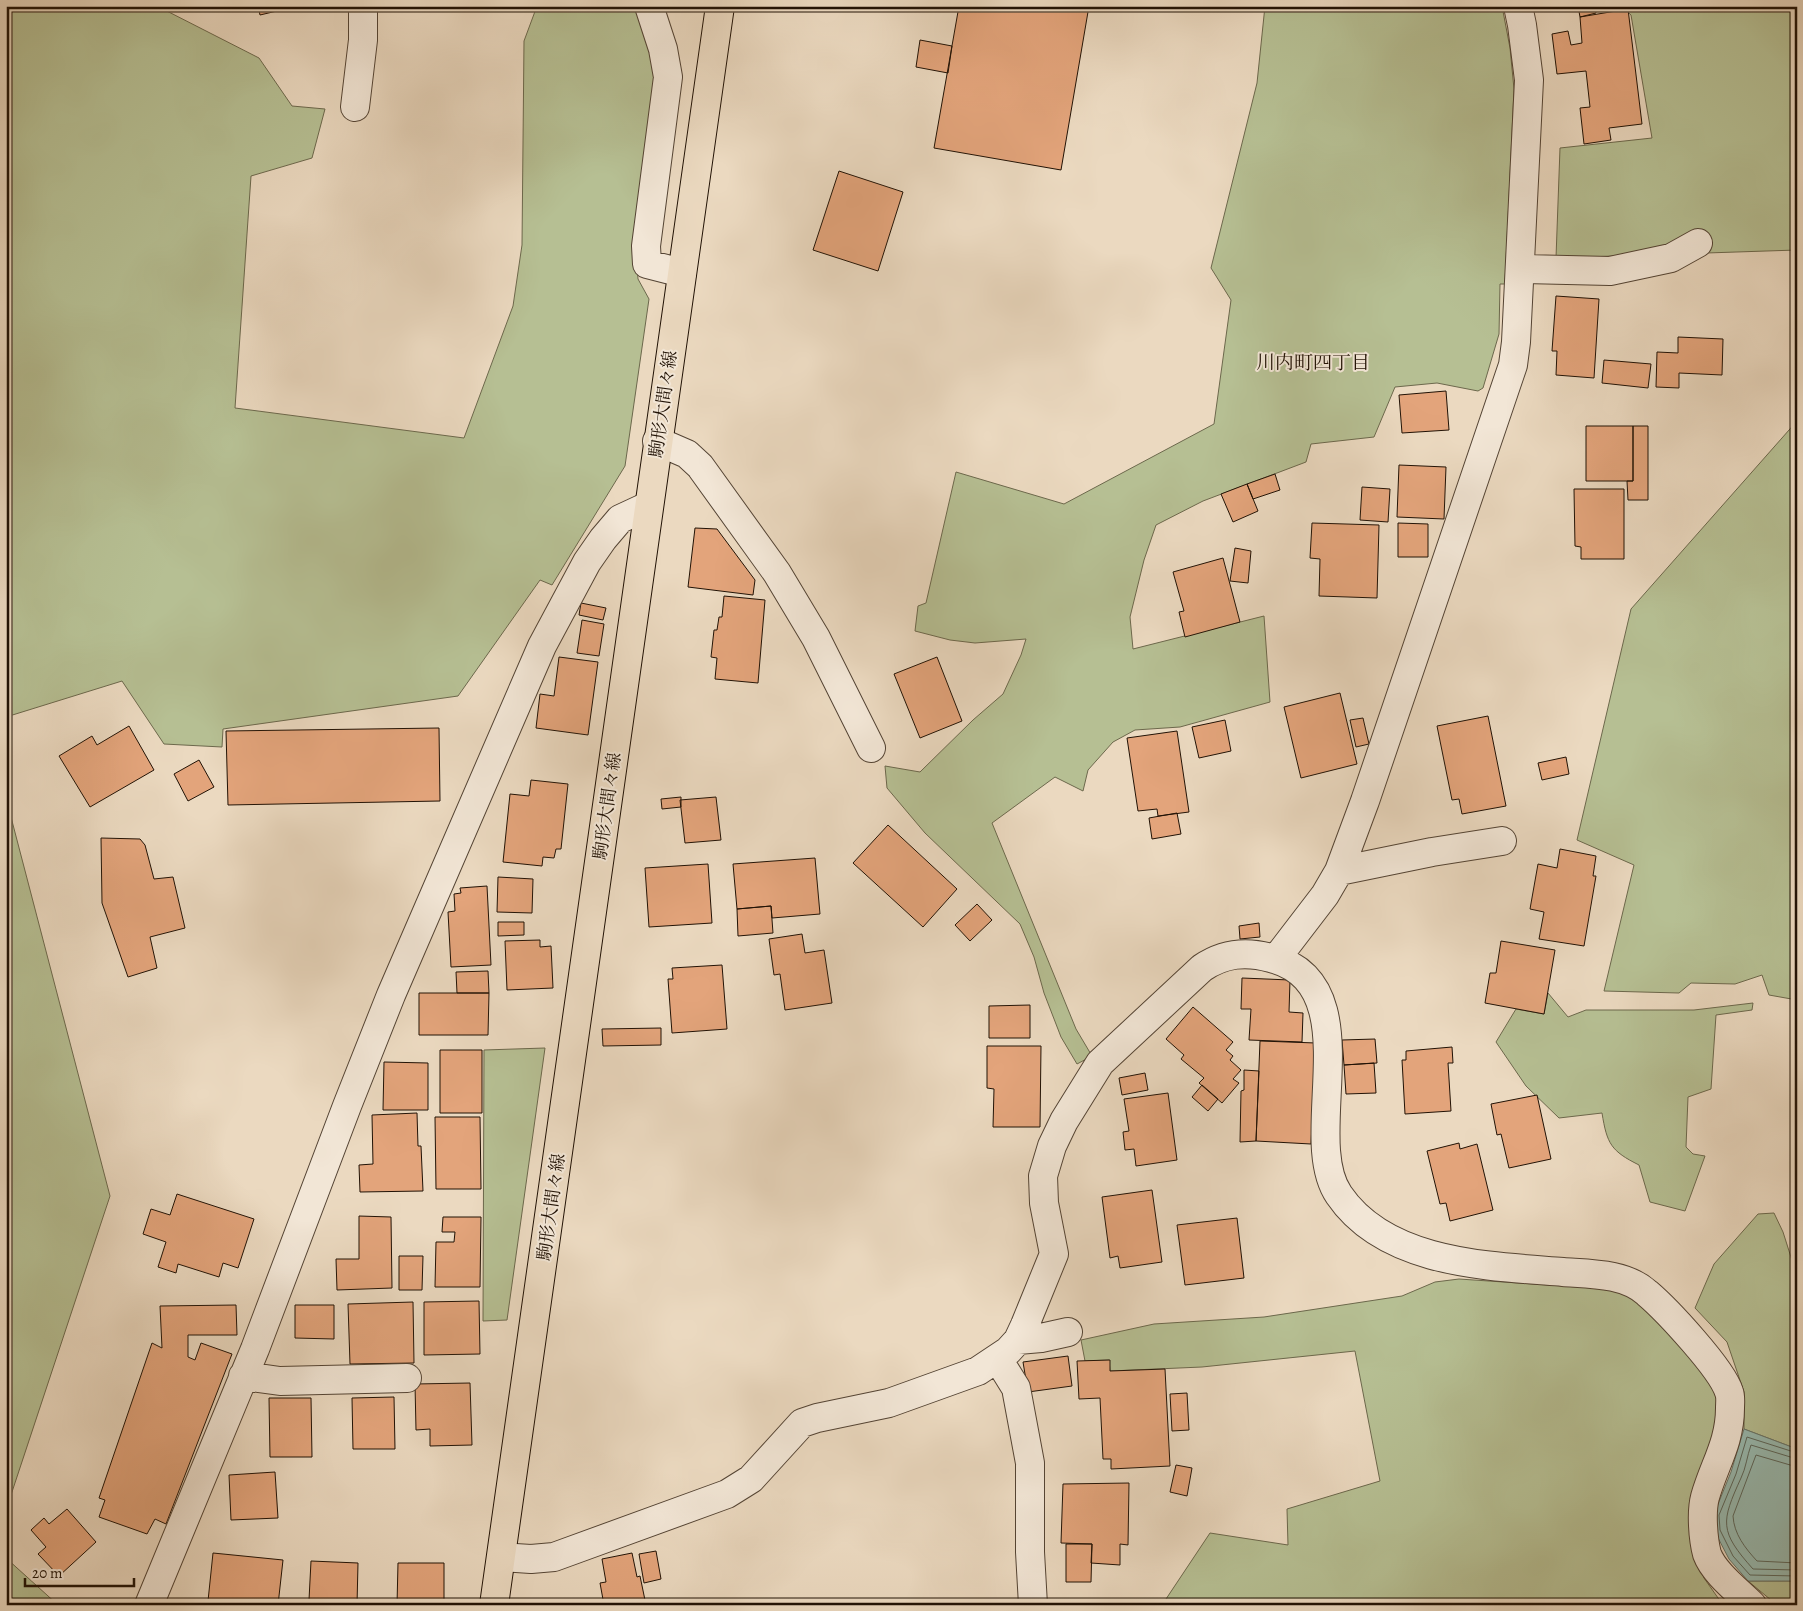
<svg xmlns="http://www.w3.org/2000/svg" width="1803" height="1611" font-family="Alegreya,'Noto Serif JP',serif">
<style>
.green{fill:#b6bf93;stroke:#6c684c}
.water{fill:#98bab0;stroke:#68776c}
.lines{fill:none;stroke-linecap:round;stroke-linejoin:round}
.shore{stroke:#5c665a;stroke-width:1}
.building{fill:#e3a47b;stroke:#211205}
.minor-casing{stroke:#544434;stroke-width:30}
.major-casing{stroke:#211205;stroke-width:30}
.minor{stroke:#f2e6d6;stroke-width:28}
.major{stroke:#ebd9c0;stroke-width:28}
.labels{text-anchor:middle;stroke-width:4;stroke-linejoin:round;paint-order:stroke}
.street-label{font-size:18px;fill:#211205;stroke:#f2e6d6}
.neighbourhood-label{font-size:19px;fill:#211205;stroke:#f2e6d6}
</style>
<rect width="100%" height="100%" fill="#ebd9c0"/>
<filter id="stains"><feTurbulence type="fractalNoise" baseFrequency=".004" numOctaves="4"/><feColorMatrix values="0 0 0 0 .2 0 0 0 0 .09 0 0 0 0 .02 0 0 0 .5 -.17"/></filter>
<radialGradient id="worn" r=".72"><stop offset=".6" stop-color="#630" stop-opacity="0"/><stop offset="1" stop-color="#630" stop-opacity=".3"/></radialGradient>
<path class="green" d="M 6,6 L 157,6 L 259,58 L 292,106 L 325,109 L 312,158 L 251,176 L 235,408 L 464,438 L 513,306 L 522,245 L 524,41 L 537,6 L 638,6 L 656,51 L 649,150 L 636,252 L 638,279 L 649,299 L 625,466 L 552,585 L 540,580 L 458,696 L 223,729 L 222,747 L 164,744 L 122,681 L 6,717 Z
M 1265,6 L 1502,6 L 1510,48 L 1514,89 L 1505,284 L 1500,284 L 1499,334 L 1483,388 L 1478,391 L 1437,383 L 1395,387 L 1374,437 L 1311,444 L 1306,462 L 1203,501 L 1156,525 L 1144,560 L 1130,617 L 1133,649 L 1264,616 L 1270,702 L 1180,727 L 1135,730 L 1113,742 L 1088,770 L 1083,791 L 1055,777 L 992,823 L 1076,1029 L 1092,1056 L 1077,1064 L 1061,1037 L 1044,993 L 1034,957 L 1020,924 L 925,833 L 887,788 L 885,766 L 920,772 L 973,720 L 1003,694 L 1021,655 L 1026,639 L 975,643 L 950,640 L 915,631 L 918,606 L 926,603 L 956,472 L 1064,504 L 1214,424 L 1231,300 L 1211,268 L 1257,83 Z
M 1621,6 L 1797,6 L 1797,250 L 1556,258 L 1560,148 L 1652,138 L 1631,15 Z
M 1797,421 L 1797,1000 L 1769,995 L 1762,975 L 1735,984 L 1691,983 L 1679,993 L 1604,991 L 1634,865 L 1577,840 L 1631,609 Z
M 6,798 L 110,1196 L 6,1510 Z
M 1548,993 L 1568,1017 L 1586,1010 L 1694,1010 L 1753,1003 L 1752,1010 L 1716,1015 L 1711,1089 L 1688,1097 L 1686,1147 L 1693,1154 L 1705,1156 L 1685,1211 L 1650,1202 L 1639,1165 C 1611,1151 1607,1144 1602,1113 L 1559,1118 L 1526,1086 L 1496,1042 L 1516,1009 L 1544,1014 Z
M 545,1048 L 507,1320 L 483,1321 L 484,1050 Z
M 1774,1213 L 1783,1232 L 1797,1276 L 1797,1449 L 1744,1429 L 1744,1392 L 1727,1342 L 1695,1308 L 1714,1264 L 1758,1214 Z
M 1459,1279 L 1608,1289 L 1632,1297 L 1650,1311 L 1703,1373 L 1715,1393 L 1720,1415 L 1697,1555 L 1704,1578 L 1723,1605 L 1162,1605 L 1210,1533 L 1288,1545 L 1287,1509 L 1380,1481 L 1355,1351 L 1202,1367 L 1110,1371 L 1109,1360 L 1085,1361 L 1081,1340 L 1154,1324 L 1264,1317 L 1402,1296 L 1435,1282 Z
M 6,1558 L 58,1605 L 6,1605 Z
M 1748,1581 L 1797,1581 L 1797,1605 L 1777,1605 Z"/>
<path class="water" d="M 1744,1429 L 1797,1449 L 1797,1581 L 1748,1581 L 1729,1559 L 1715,1532 L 1714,1514 L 1731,1472 Z"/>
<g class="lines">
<path class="shore" d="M 1797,1453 L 1747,1437 L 1736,1474 L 1719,1515 L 1720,1530 L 1733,1556 L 1750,1575 L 1797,1576
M 1797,1459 L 1751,1445 C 1747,1456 1746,1468 1741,1478 C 1721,1522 1719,1531 1753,1569 L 1797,1570
M 1797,1467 L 1756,1455 L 1733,1516 C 1734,1534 1745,1548 1757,1561 L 1797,1563"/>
</g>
<path class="building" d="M 258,6 L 298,6 L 260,15 Z
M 959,6 L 1089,6 L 1061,170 L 934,148 Z
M 1578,6 L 1595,6 L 1596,13 L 1580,17 Z
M 1628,9 L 1642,124 L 1609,128 L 1611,140 L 1584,144 L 1580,108 L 1590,107 L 1586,71 L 1557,74 L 1552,34 L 1568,31 L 1571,45 L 1582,43 L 1580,17 Z
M 920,40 L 952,46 L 948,73 L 916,67 Z
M 839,171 L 903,192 L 878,271 L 813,250 Z
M 1556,296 L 1599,299 L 1594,378 L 1556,375 L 1557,351 L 1552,351 Z
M 1678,337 L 1723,339 L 1722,375 L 1679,373 L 1679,388 L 1656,387 L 1657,352 L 1678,353 Z
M 1604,360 L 1651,364 L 1648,388 L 1602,383 Z
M 1446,391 L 1449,430 L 1402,433 L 1399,395 Z
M 1586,426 L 1633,426 L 1633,481 L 1586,481 Z
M 1633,426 L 1648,426 L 1648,500 L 1628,500 L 1627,481 L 1633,481 Z
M 1399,465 L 1446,467 L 1444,519 L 1397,517 Z
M 1275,474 L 1280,490 L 1253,499 L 1247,484 Z
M 1247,484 L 1258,511 L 1233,522 L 1221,494 Z
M 1362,487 L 1390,489 L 1388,522 L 1360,520 Z
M 1574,489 L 1624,489 L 1624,559 L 1581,559 L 1581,547 L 1575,546 Z
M 1312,523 L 1379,525 L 1377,598 L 1319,596 L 1320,559 L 1310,558 Z
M 1398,523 L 1428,524 L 1428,557 L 1398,557 Z
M 695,528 L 717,529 L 755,580 L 753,595 L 688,587 Z
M 1235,548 L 1251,551 L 1248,583 L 1230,581 Z
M 1223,558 L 1240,622 L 1185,637 L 1179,612 L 1184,611 L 1173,572 Z
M 724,596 L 765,600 L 758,683 L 715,679 L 717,658 L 711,657 L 714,630 L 717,630 L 719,617 L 722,617 Z
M 581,603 L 606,608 L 603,620 L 579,615 Z
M 582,620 L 604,624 L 599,656 L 577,653 Z
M 559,657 L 598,662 L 588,735 L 536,728 L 540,694 L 554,696 Z
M 937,657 L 962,721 L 920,738 L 894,674 Z
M 1340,693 L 1357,764 L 1301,778 L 1284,707 Z
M 1488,716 L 1506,806 L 1462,814 L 1459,799 L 1452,800 L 1437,726 Z
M 1363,718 L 1369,744 L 1356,747 L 1350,720 Z
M 1225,720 L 1231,751 L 1199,758 L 1192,727 Z
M 129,726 L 154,770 L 90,807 L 59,756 L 92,736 L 97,745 Z
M 439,728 L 440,801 L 228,805 L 226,731 Z
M 1177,731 L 1189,812 L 1158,816 L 1157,809 L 1138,811 L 1127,738 Z
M 1566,757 L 1569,774 L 1542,780 L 1538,763 Z
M 199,760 L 214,787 L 188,801 L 174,774 Z
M 531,780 L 568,784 L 561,849 L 556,849 L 554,858 L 543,857 L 542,866 L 503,862 L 510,794 L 529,796 Z
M 681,797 L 681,807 L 662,809 L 661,799 Z
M 716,797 L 721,840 L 685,843 L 680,800 Z
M 1177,813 L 1181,834 L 1152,839 L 1149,818 Z
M 888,825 L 957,889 L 923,927 L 853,863 Z
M 101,838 L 140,839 L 145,845 L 154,879 L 173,877 L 185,928 L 150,937 L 157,968 L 128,977 L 102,903 Z
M 1560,849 L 1596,856 L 1593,876 L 1596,876 L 1584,946 L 1539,939 L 1544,912 L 1530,909 L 1538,864 L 1557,868 Z
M 815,858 L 820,914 L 772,918 L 771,906 L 737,909 L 733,864 Z
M 708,864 L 712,923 L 649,927 L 645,868 Z
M 498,877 L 533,879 L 532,913 L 497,912 Z
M 487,886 L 491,965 L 451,967 L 448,912 L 455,911 L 454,894 L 461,893 L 460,888 Z
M 977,904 L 992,920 L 970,941 L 955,925 Z
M 771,906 L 773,933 L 738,936 L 737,909 Z
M 498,922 L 524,922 L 524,935 L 498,936 Z
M 1259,923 L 1260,937 L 1240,939 L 1239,926 Z
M 802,934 L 805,953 L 824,950 L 832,1003 L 785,1010 L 780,974 L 774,975 L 769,939 Z
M 540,940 L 540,947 L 551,946 L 553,988 L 507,990 L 505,941 Z
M 1501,941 L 1555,950 L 1544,1014 L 1485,1003 L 1490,973 L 1496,973 Z
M 722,965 L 727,1029 L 672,1033 L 668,979 L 673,979 L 672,968 Z
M 488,971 L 489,993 L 457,993 L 456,972 Z
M 1242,978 L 1290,980 L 1289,1012 L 1303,1013 L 1302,1042 L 1249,1040 L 1251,1009 L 1241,1009 Z
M 419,993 L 489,993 L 488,1035 L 419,1035 Z
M 1030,1005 L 1030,1038 L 989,1038 L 989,1006 Z
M 1193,1007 L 1233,1042 L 1226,1050 L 1233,1056 L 1230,1060 L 1241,1070 L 1233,1079 L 1239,1083 L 1222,1103 L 1199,1083 L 1204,1078 L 1181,1059 L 1184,1055 L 1166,1039 Z
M 661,1028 L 661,1045 L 603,1046 L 602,1029 Z
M 1375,1039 L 1377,1063 L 1344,1065 L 1342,1040 Z
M 1260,1041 L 1316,1043 L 1311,1144 L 1256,1141 Z
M 987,1046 L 1041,1046 L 1040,1127 L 993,1127 L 994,1089 L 987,1088 Z
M 1452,1047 L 1453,1063 L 1448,1063 L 1451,1111 L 1405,1114 L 1402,1060 L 1406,1060 L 1406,1051 Z
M 440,1050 L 482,1050 L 482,1113 L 440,1113 Z
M 384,1062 L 428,1063 L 428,1110 L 383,1110 Z
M 1374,1063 L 1376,1093 L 1346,1094 L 1344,1065 Z
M 1244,1070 L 1259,1071 L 1256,1141 L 1240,1142 L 1241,1091 L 1244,1090 Z
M 1145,1073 L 1148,1090 L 1122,1095 L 1119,1078 Z
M 1202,1085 L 1218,1099 L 1208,1111 L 1192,1097 Z
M 1168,1093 L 1177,1160 L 1136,1166 L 1134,1149 L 1125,1150 L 1123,1132 L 1129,1131 L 1124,1099 Z
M 1537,1095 L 1551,1159 L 1509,1168 L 1501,1134 L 1497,1135 L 1491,1104 Z
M 417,1113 L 418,1146 L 421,1146 L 423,1191 L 360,1192 L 359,1165 L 373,1164 L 372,1115 Z
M 435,1117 L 480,1117 L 481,1189 L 436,1189 Z
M 1459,1143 L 1460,1149 L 1477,1144 L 1493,1210 L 1450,1221 L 1446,1203 L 1440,1204 L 1427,1151 Z
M 1152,1190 L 1162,1262 L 1120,1268 L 1118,1256 L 1110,1258 L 1102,1197 Z
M 177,1194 L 254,1219 L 238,1268 L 223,1263 L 219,1277 L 178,1264 L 176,1273 L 158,1267 L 166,1242 L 143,1234 L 151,1209 L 170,1215 Z
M 359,1216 L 391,1217 L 392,1288 L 337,1290 L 336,1259 L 359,1259 Z
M 443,1217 L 481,1217 L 480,1287 L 435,1287 L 436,1242 L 454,1242 L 455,1232 L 442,1232 Z
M 1237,1218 L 1244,1278 L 1185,1285 L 1177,1225 Z
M 399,1256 L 423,1256 L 422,1290 L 399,1290 Z
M 479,1301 L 480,1354 L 424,1355 L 424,1302 Z
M 413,1302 L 414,1363 L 350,1364 L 348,1304 Z
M 236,1305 L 237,1335 L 188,1335 L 188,1357 L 195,1360 L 201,1343 L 232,1354 L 166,1524 L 155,1519 L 147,1534 L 99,1517 L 105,1500 L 99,1498 L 152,1343 L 162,1348 L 160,1306 Z
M 295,1305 L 334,1305 L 334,1339 L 295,1338 Z
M 1068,1356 L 1072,1386 L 1028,1392 L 1023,1362 Z
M 1110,1360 L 1110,1371 L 1165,1369 L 1170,1466 L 1111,1469 L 1111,1459 L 1103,1459 L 1100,1398 L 1079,1399 L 1077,1361 Z
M 470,1383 L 472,1445 L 430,1446 L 430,1429 L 416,1430 L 415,1384 Z
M 1187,1393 L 1189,1430 L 1172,1431 L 1170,1394 Z
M 394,1397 L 395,1449 L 353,1449 L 352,1398 Z
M 269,1398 L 311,1398 L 312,1457 L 270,1457 Z
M 1176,1465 L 1192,1468 L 1187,1496 L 1170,1492 Z
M 275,1472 L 278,1518 L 231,1520 L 229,1475 Z
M 1129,1483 L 1128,1545 L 1120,1544 L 1120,1565 L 1091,1563 L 1092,1544 L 1061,1543 L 1063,1484 Z
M 67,1509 L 96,1542 L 59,1576 L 38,1554 L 46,1547 L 31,1530 L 44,1518 L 49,1524 Z
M 1066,1544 L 1092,1544 L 1091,1582 L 1066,1582 Z
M 656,1551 L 661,1579 L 644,1583 L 639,1554 Z
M 213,1553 L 283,1560 L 278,1605 L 244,1605 L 208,1601 Z
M 632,1553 L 637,1577 L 640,1576 L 646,1605 L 604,1605 L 600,1583 L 606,1582 L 602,1559 Z
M 311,1561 L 358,1563 L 357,1605 L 315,1605 L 316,1600 L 309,1600 Z
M 398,1563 L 444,1563 L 444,1605 L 397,1605 Z"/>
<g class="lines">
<defs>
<path id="minor" d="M 649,6 L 663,49 L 668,77 L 646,246 L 647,264 L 682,273
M 355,107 L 363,40 L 363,6
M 1520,269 L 1610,271 L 1671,258 L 1698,243
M 657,441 L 687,454 L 700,466 L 777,573 L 816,638 L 871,748
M 1339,871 L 1432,852 L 1502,841
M 1276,959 L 1325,895 L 1339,871 L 1365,801 L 1513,365 L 1516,342 L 1529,80 L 1522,25 L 1518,6
M 1018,1340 L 1041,1338 L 1068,1332
M 998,1359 L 1016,1388 L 1030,1463 L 1030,1552 L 1033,1605
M 243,1376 L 280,1381 L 407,1378
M 502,1557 L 531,1559 L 554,1557 L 727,1494 L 751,1479 L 802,1423 L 817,1418 L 889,1403 L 978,1371 L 1008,1351 L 1018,1340 L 1025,1325 L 1054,1254 L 1044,1203 L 1043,1176 L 1052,1146 L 1064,1121 L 1100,1063 L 1202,968 C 1224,953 1246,951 1271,958 C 1373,985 1298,1136 1339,1195 C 1386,1264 1488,1266 1563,1272 C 1590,1274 1625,1273 1647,1293 C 1667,1310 1722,1369 1729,1392 C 1731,1397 1730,1403 1730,1408 C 1730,1443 1714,1465 1705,1497 C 1701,1512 1703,1539 1707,1554 C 1714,1573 1738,1591 1752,1605
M 149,1605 L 255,1349 L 347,1106 L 391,995 L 542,646 L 587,562 L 603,539 L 620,519 L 648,506"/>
<path id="major" d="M 494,1605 L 720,6"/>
</defs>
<use href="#minor" class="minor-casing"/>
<use href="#major" class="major-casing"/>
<use href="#minor" class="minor"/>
<use href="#major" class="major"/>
</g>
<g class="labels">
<g class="street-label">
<text transform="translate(663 404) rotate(-82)" y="6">駒形大間々線</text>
<text transform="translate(607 806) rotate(-82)" y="6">駒形大間々線</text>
<text transform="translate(551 1207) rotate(-82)" y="6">駒形大間々線</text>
</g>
<g class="neighbourhood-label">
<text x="1313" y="369">川内町四丁目</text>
</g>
</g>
<rect width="1803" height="1611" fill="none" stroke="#ebd9c0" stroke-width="25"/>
<rect x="8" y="8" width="1788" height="1596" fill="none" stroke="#211205" stroke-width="2.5"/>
<rect x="12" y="12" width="1778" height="1586" fill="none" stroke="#211205"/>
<path d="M25 1578v8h109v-8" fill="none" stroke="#211205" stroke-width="2.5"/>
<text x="32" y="1578" font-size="15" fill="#211205" stroke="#f2e6d6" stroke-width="4" paint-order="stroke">20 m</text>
<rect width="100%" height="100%" filter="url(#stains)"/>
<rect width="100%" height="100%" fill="url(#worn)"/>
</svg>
